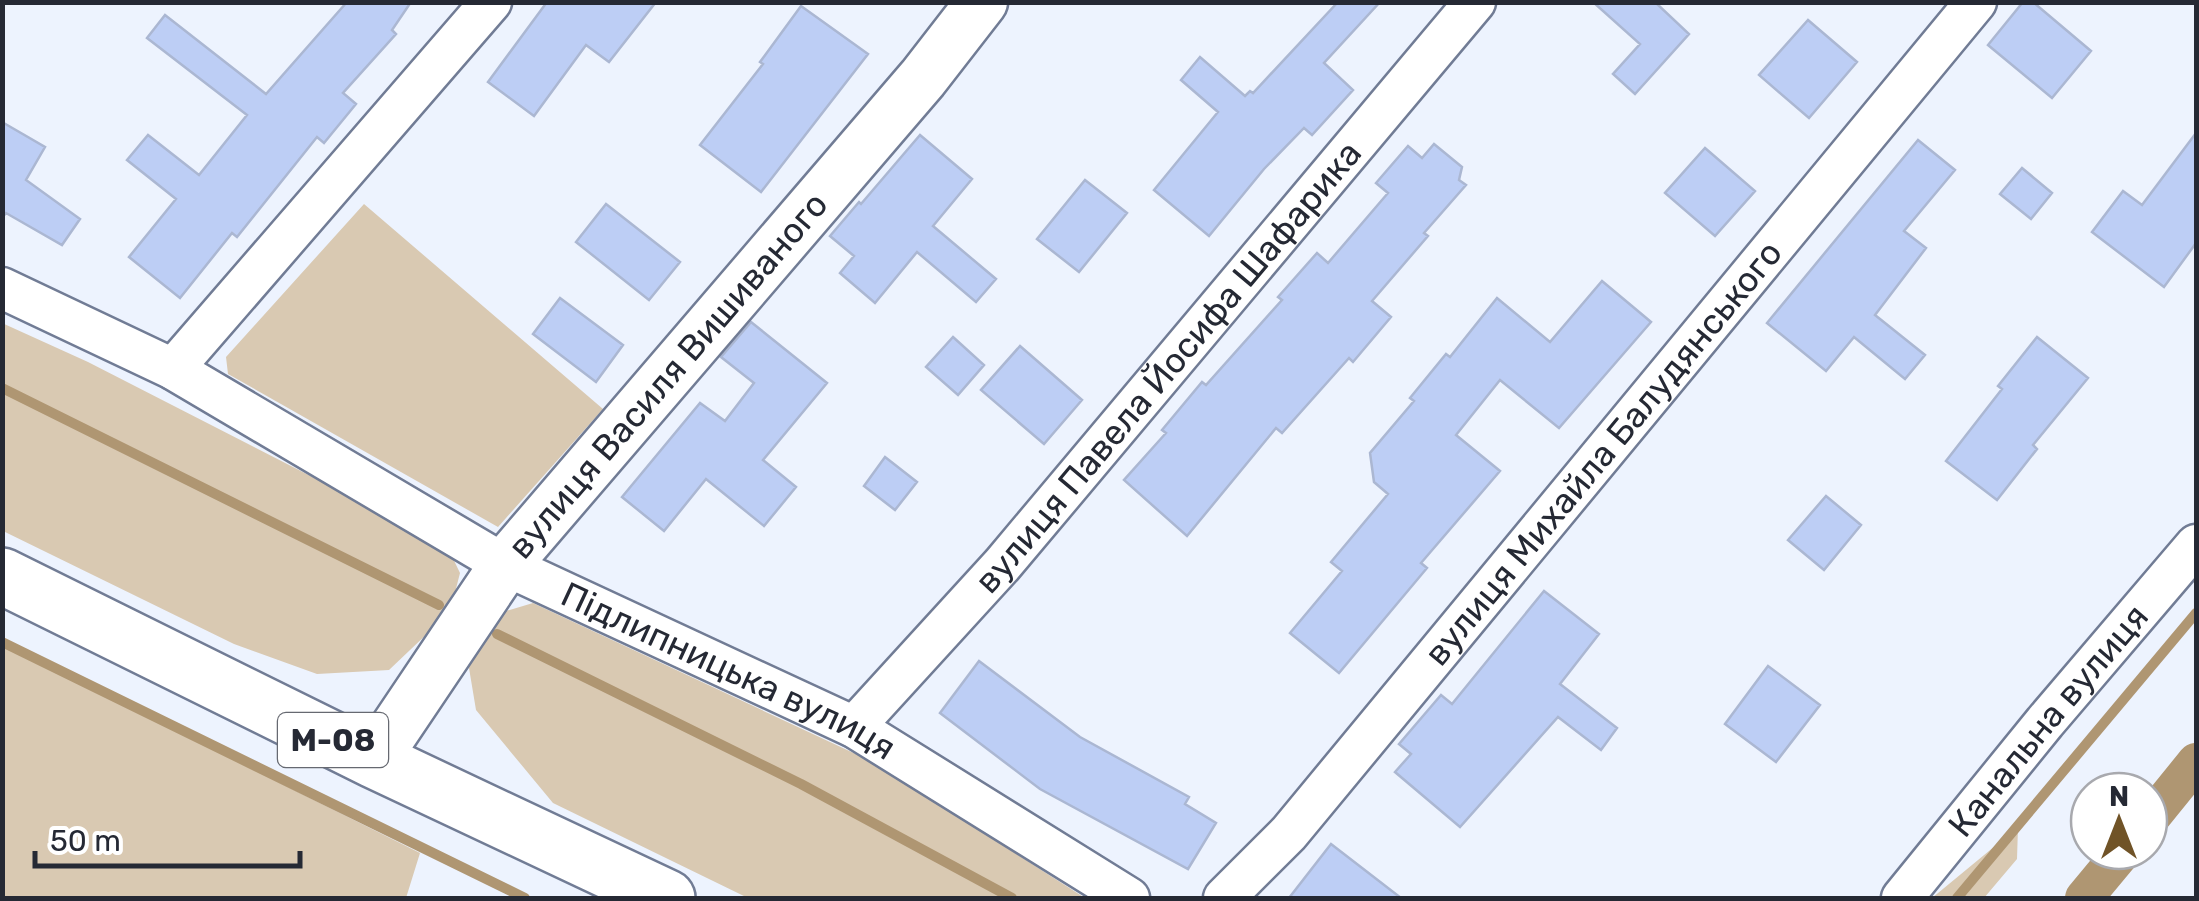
<svg xmlns="http://www.w3.org/2000/svg" width="2199" height="901" font-family="Rubik,sans-serif">
<style>
.green{fill:#d9c9b2}
.lines{fill:none;stroke-linecap:round;stroke-linejoin:round}
.stream{stroke:#af9672;stroke-width:10}
.canal{stroke:#af9672;stroke-width:38}
.building{fill:#bdcef5;stroke:#abb7d2;stroke-width:2.5}
.minor-casing{stroke:#717c95;stroke-width:45}
.tertiary-casing{stroke:#717c95;stroke-width:55}
.trunk-casing{stroke:#717c95;stroke-width:60}
.minor{stroke:#fff;stroke-width:40}
.tertiary{stroke:#fff;stroke-width:50}
.trunk{stroke:#fff;stroke-width:55}
.labels{text-anchor:middle;stroke-width:10;stroke-linejoin:round;paint-order:stroke}
.shield{fill:#fff;stroke:#666971;stroke-width:2.5}
.shield-label{font-size:32px;font-weight:bold;fill:#252934}
.street-label{font-size:35px;fill:#252934;stroke:#fff}
</style>
<rect width="100%" height="100%" fill="#edf3fe"/>
<path class="green" d="M 364,204 L 603,409 L 498,527 L 228,374 L 226,357 Z
M 2,323 L 88,362 L 447,546 L 460,573 L 450,612 L 389,670 L 317,674 L 234,644 L 3,531 Z
M 533,603 L 875,763 L 1085,898 L 748,898 L 553,803 L 476,710 L 468,662 L 489,616 Z
M 2,644 L 420,853 L 406,898 L 3,898 Z
M 2018,827 L 2017,859 L 1984,898 L 1932,898 Z"/>
<g class="lines">
<path class="stream" d="M 2,388 L 439,605
M 497,634 L 801,784 L 1012,898
M 2,642 L 525,898
M 1957,898 L 2196,613"/>
<path class="canal" d="M 2149,820 L 2196,762
M 2084,898 L 2123,851"/>
</g>
<path class="building" d="M 347,2 L 411,2 L 392,30 L 396,34 L 343,93 L 356,104 L 324,143 L 317,137 L 237,237 L 232,233 L 180,298 L 129,257 L 176,199 L 127,160 L 148,135 L 199,175 L 247,115 L 147,38 L 165,15 L 266,94 Z
M 547,2 L 656,2 L 609,62 L 586,45 L 534,116 L 488,82 Z
M 1338,2 L 1380,2 L 1324,63 L 1353,90 L 1312,135 L 1304,128 L 1264,169 L 1209,236 L 1154,190 L 1218,112 L 1181,80 L 1200,57 L 1245,96 L 1250,91 L 1253,93 Z
M 1593,2 L 1655,2 L 1689,34 L 1635,94 L 1613,74 L 1640,44 Z
M 2023,2 L 2033,2 L 2091,51 L 2052,98 L 1988,45 Z
M 801,6 L 868,54 L 761,192 L 700,145 L 763,64 L 760,62 Z
M 1808,20 L 1857,62 L 1809,118 L 1759,75 Z
M 2,122 L 45,147 L 26,180 L 80,219 L 62,245 L 6,213 L 2,218 Z
M 2196,133 L 2196,243 L 2164,287 L 2092,232 L 2123,191 L 2142,205 Z
M 920,135 L 972,179 L 933,226 L 996,279 L 976,302 L 917,252 L 875,303 L 840,273 L 854,256 L 830,236 L 859,202 L 861,204 Z
M 1918,140 L 1955,170 L 1904,231 L 1926,248 L 1875,315 L 1925,355 L 1905,379 L 1854,337 L 1826,371 L 1767,323 Z
M 1434,144 L 1462,167 L 1459,180 L 1466,185 L 1424,233 L 1428,236 L 1372,301 L 1391,317 L 1353,362 L 1349,358 L 1282,433 L 1276,428 L 1187,536 L 1124,480 L 1166,433 L 1162,430 L 1202,382 L 1206,385 L 1282,300 L 1278,297 L 1317,253 L 1328,263 L 1388,193 L 1376,183 L 1408,146 L 1422,158 Z
M 1705,148 L 1755,191 L 1715,236 L 1665,193 Z
M 2022,168 L 2052,193 L 2031,219 L 2000,194 Z
M 1085,180 L 1127,213 L 1079,272 L 1037,239 Z
M 606,204 L 680,262 L 649,300 L 576,242 Z
M 1602,281 L 1651,322 L 1559,428 L 1500,380 L 1456,435 L 1500,471 L 1421,563 L 1427,568 L 1339,673 L 1290,633 L 1342,571 L 1331,562 L 1388,494 L 1374,482 L 1370,453 L 1414,401 L 1410,398 L 1446,354 L 1450,357 L 1497,298 L 1550,342 Z
M 560,298 L 623,345 L 596,382 L 533,334 Z
M 751,322 L 827,383 L 763,460 L 796,487 L 764,526 L 706,479 L 664,531 L 622,497 L 700,403 L 725,421 L 754,383 L 721,357 Z
M 953,337 L 984,365 L 958,395 L 926,367 Z
M 2037,337 L 2088,378 L 2033,445 L 2037,449 L 1997,500 L 1946,461 L 2002,389 L 1998,386 Z
M 1020,346 L 1082,400 L 1044,444 L 981,390 Z
M 885,457 L 917,482 L 895,510 L 864,486 Z
M 1826,496 L 1861,525 L 1824,570 L 1788,540 Z
M 1544,591 L 1599,634 L 1560,684 L 1617,728 L 1601,750 L 1558,717 L 1460,827 L 1395,772 L 1411,754 L 1399,744 L 1441,695 L 1452,704 Z
M 979,661 L 1080,737 L 1189,797 L 1185,804 L 1216,823 L 1188,869 L 1040,789 L 940,713 Z
M 1768,666 L 1820,705 L 1776,762 L 1725,724 Z
M 1331,844 L 1401,898 L 1289,898 Z"/>
<g class="lines">
<defs>
<g id="minor">
<path id="s1" d="M 2,288 L 173,369 L 505,565 L 854,727 L 1129,898"/>
<path d="M 173,369 L 491,2"/>
<path id="s2" d="M 854,727 L 1002,565 L 1475,2"/>
<path id="s3" d="M 1224,898 L 1289,833 L 1976,2"/>
<path id="s4" d="M 1902,898 L 2045,722 L 2196,545"/>
</g>
<g id="tertiary">
<path id="s5" d="M 374,760 L 505,565 L 923,78 L 982,2"/>
</g>
<path id="trunk" d="M 2,576 L 374,760 L 667,898"/>
</defs>
<use href="#minor" class="minor-casing"/>
<use href="#tertiary" class="tertiary-casing"/>
<use href="#trunk" class="trunk-casing"/>
<use href="#minor" class="minor"/>
<use href="#tertiary" class="tertiary"/>
<use href="#trunk" class="trunk"/>
</g>
<g class="labels">
<rect class="shield" x="278" y="713" width="110" height="54" rx="8"/>
<g class="shield-label">
<text x="333" y="751">М-08</text>
</g>
<g class="street-label">
<text dy="12" stroke="none"><textPath href="#s2" startOffset="478">вулиця Павела Йосифа Шафарика</textPath></text>
<text dy="12" stroke="none"><textPath href="#s5" startOffset="485">вулиця Василя Вишиваного</textPath></text>
<text dy="12" stroke="none"><textPath href="#s3" startOffset="585">вулиця Михайла Балудянського</textPath></text>
<text dy="12" stroke="none"><textPath href="#s1" startOffset="822">Підлипницька вулиця</textPath></text>
<text dy="12" stroke="none"><textPath href="#s4" startOffset="230">Канальна вулиця</textPath></text>
</g>
</g>
<rect width="2199" height="901" fill="none" stroke="#252934" stroke-width="10"/>
<g transform="translate(2119 821)"><circle r="48" fill="#ffffff" stroke="#a8a9ae" stroke-width="2.5"/>
<path d="M0-8L18 38L0 25L-18 38Z" fill="#705327"/>
<text y="-15" font-size="28" font-weight="bold" text-anchor="middle" fill="#252934">N</text>
</g>
<path d="M35 851v15h265v-15" fill="none" stroke="#252934" stroke-width="5"/>
<text x="50" y="851" font-size="30" fill="#252934" stroke="#ffffff" stroke-width="8" paint-order="stroke">50 m</text>
</svg>
